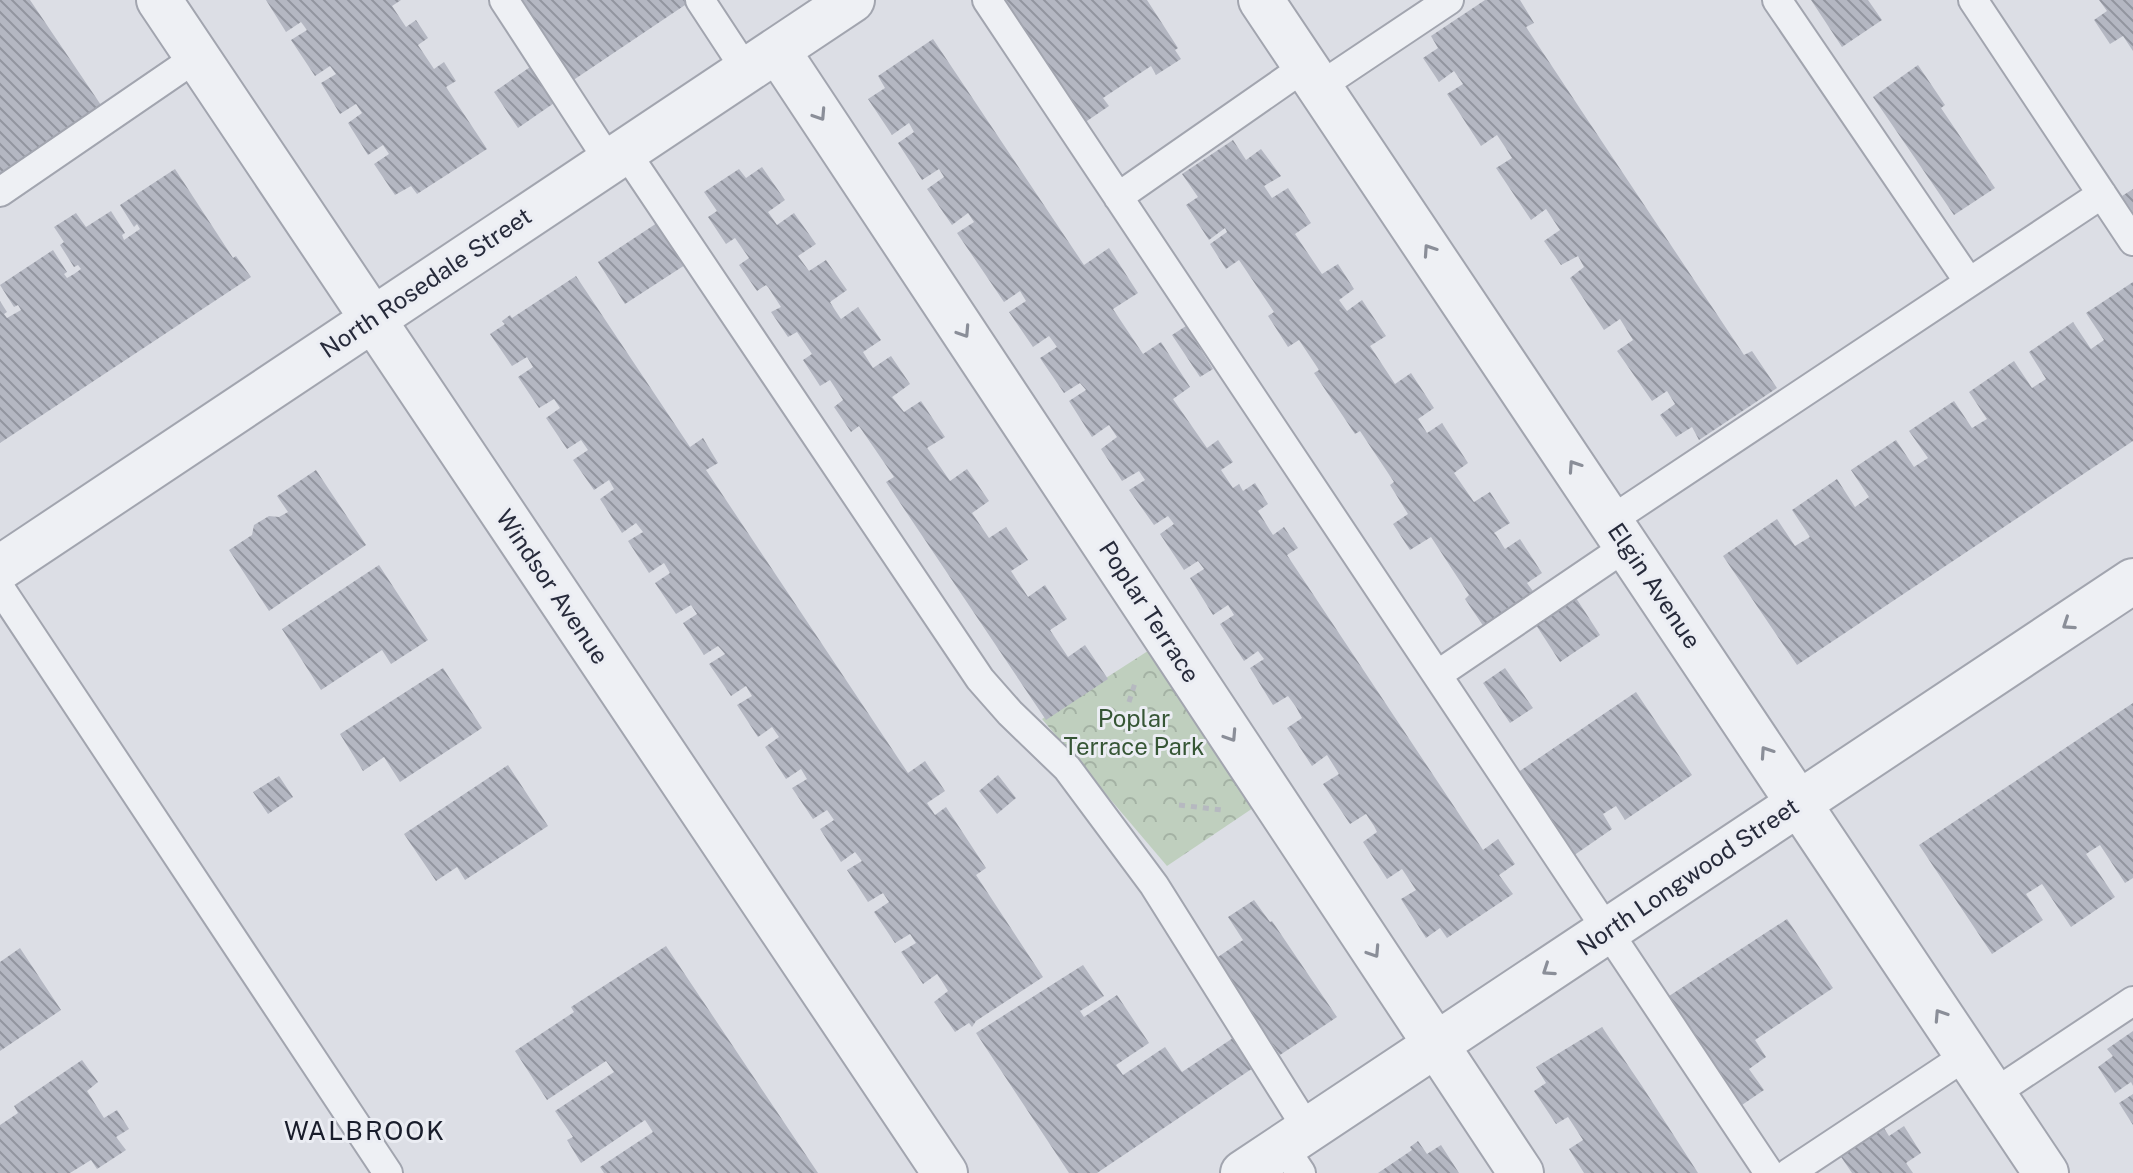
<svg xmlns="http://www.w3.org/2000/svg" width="2133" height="1173" font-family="'Public Sans',sans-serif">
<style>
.forest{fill:url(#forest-crowns)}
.building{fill:url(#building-back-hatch)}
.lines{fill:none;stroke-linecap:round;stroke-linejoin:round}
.service-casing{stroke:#a2a5af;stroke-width:32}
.minor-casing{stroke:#a2a5af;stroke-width:48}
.path{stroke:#b6b9c0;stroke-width:5;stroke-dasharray:6 6;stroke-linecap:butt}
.service{stroke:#eef0f4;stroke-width:28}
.minor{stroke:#eef0f4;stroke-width:44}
.oneway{stroke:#8a8e98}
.labels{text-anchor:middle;stroke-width:6;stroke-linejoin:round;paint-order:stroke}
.street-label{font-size:24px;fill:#272b3b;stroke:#ebedf3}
.park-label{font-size:24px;fill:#365635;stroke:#ebedf3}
.neighbourhood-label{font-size:26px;letter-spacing:2px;fill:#191d2b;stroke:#ebedf3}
</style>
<defs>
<pattern id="forest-crowns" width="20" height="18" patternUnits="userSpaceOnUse" patternTransform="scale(2)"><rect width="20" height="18" fill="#bfcfbe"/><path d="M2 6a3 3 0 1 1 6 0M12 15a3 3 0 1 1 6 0" fill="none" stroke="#a4b2a4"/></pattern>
<pattern id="building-back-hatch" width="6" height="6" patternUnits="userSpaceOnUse" patternTransform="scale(2)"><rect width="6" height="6" fill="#b4b7c2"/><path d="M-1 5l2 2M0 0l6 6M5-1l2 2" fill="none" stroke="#92959f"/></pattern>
</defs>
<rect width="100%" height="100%" fill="#dcdee5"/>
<path class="forest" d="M 1151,649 L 1256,806 L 1167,866 L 1042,719 Z"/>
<path class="building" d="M 0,0 L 30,0 L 105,111 L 0,182 Z
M 266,0 L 401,0 L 392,6 L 406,27 L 416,20 L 428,38 L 418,45 L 434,69 L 444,62 L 456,81 L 446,87 L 487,149 L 417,194 L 411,186 L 395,195 L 374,164 L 389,154 L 383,145 L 368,155 L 348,123 L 362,113 L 356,104 L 340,114 L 321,83 L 336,74 L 330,66 L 315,76 L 291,40 L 307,30 L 301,22 L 286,32 Z
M 520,0 L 686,0 L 688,3 L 572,81 L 556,61 L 560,58 Z
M 1002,0 L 1147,0 L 1178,48 L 1175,50 L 1181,59 L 1156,75 L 1151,66 L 1103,98 L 1109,106 L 1084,123 Z
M 1485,0 L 1520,0 L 1534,23 L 1526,27 L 1575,101 L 1744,355 L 1752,351 L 1777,388 L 1699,440 L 1692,427 L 1676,437 L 1660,415 L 1675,404 L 1667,391 L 1652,401 L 1617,351 L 1633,340 L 1620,319 L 1604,330 L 1570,278 L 1584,267 L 1578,256 L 1561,265 L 1544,241 L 1560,230 L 1546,209 L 1531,220 L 1496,168 L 1512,158 L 1505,147 L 1497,135 L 1481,146 L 1447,94 L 1463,84 L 1454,71 L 1439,82 L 1423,58 L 1438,48 L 1431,36 Z
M 1811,0 L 1868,0 L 1882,20 L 1842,47 Z
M 2099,0 L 2133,0 L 2133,51 L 2123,36 L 2110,44 L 2094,20 L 2107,11 Z
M 933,39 L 1084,265 L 1109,248 L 1138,293 L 1113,309 L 1143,354 L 1161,342 L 1190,387 L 1173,399 L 1207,448 L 1218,440 L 1233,462 L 1221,470 L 1233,488 L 1239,484 L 1243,491 L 1255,483 L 1268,504 L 1258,511 L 1273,535 L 1284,527 L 1298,548 L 1287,555 L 1483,850 L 1498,839 L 1515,864 L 1499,875 L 1513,894 L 1447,938 L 1440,928 L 1426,938 L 1401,899 L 1416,890 L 1402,869 L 1387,879 L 1363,842 L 1377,832 L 1374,826 L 1366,814 L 1350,824 L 1323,784 L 1339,774 L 1327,755 L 1312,766 L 1287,728 L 1302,718 L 1296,707 L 1288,696 L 1273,705 L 1250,668 L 1264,659 L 1258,651 L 1244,661 L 1220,624 L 1234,615 L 1228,605 L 1213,615 L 1190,578 L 1204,569 L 1198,561 L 1184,570 L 1160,534 L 1174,524 L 1168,516 L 1154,525 L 1129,490 L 1145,480 L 1139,471 L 1122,481 L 1101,449 L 1117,437 L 1109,425 L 1092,437 L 1069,401 L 1086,390 L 1080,383 L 1064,393 L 1040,358 L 1057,347 L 1049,336 L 1033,347 L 1009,312 L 1026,301 L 1020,291 L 1004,302 L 957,233 L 974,222 L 968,213 L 952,225 L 927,189 L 944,177 L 939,169 L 922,180 L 898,143 L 914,132 L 909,123 L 892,135 L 868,99 L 885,88 L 878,76 Z
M 533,65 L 557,101 L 518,128 L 494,92 Z
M 1918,65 L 1945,105 L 1941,108 L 1995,188 L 1954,215 L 1873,97 Z
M 1233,140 L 1246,160 L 1261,149 L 1281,176 L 1264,186 L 1272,198 L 1288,188 L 1311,223 L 1295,234 L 1307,252 L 1322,274 L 1338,264 L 1354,289 L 1339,300 L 1347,311 L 1362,300 L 1386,336 L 1370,346 L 1395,384 L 1411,373 L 1434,408 L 1418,419 L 1427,433 L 1442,423 L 1468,463 L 1454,473 L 1474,502 L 1490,492 L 1510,523 L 1494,533 L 1496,535 L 1505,549 L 1520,539 L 1542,573 L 1527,583 L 1535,594 L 1484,627 L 1465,599 L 1469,595 L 1431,537 L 1410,550 L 1393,524 L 1408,514 L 1390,485 L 1394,482 L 1360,431 L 1355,434 L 1314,373 L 1319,370 L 1299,340 L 1288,347 L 1268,316 L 1274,312 L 1239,260 L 1226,269 L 1210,244 L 1227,232 L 1225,228 L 1209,240 L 1186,205 L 1198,197 L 1182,174 Z
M 762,167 L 785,200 L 768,212 L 777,225 L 794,213 L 816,244 L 798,256 L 809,271 L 826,260 L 847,290 L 830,302 L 835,310 L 841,319 L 858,307 L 881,340 L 863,352 L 873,368 L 891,356 L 910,384 L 892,397 L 904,412 L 921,401 L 945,437 L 927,448 L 930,452 L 950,481 L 967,469 L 989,501 L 972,513 L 989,538 L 1006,527 L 1028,560 L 1011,571 L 1028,597 L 1045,585 L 1067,619 L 1050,630 L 1068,657 L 1085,645 L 1108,679 L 1046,720 L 886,482 L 894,477 L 859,426 L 851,432 L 834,407 L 843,400 L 830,380 L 820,386 L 803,360 L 812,354 L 797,332 L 788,337 L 771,312 L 781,307 L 768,287 L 766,285 L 757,291 L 739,265 L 749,258 L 735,238 L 726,244 L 708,217 L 717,211 L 704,192 L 739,169 L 746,178 Z
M 175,169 L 233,258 L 236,256 L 251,277 L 0,443 L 0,301 L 7,312 L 4,314 L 7,318 L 21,310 L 18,305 L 14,307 L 0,285 L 53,250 L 67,272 L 64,274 L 67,278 L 74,274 L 81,269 L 78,265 L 74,267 L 60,245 L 64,242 L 54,227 L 76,213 L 86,227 L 111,211 L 125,233 L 122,235 L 124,240 L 140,229 L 137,224 L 134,227 L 120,205 Z
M 2133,189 L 2133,212 L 2122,196 Z
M 657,223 L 685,265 L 625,304 L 598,262 Z
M 576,276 L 690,447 L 703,438 L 718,463 L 706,470 L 908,773 L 925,761 L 945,791 L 927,803 L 935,815 L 946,807 L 986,868 L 976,875 L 1043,977 L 976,1021 L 972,1027 L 969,1023 L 955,1032 L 934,1002 L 948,991 L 943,983 L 937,974 L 923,984 L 901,952 L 916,943 L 910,934 L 895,943 L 874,912 L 889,902 L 883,893 L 868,902 L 847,870 L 862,861 L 855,852 L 841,862 L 820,829 L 834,820 L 827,810 L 813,819 L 792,788 L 807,779 L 801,769 L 786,779 L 765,747 L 779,737 L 772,727 L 758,737 L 737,705 L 752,696 L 746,686 L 731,696 L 709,664 L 725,654 L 718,646 L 704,655 L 683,623 L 697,614 L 691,605 L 676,614 L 655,583 L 670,573 L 664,563 L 649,573 L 628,541 L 643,532 L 636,523 L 622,533 L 600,499 L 614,489 L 609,480 L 594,490 L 573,460 L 588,450 L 581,440 L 567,449 L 546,418 L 560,408 L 554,399 L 539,408 L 518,377 L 533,367 L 527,357 L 512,366 L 490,334 L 505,324 L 502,321 L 510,315 L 512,318 Z
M 2133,282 L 2133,441 L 1797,665 L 1723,556 L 1777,519 L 1795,546 L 1810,537 L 1792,510 L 1837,479 L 1855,507 L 1869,497 L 1851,470 L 1896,440 L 1914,467 L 1928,458 L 1909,431 L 1954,401 L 1972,428 L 1987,419 L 1969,392 L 2014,361 L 2032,388 L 2046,379 L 2029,352 L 2073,322 L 2091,349 L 2104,340 L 2086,313 Z
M 1186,326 L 1213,369 L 1200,377 L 1172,335 Z
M 316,470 L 366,545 L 269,611 L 229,550 L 252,535 L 254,525 L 269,516 L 279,517 L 288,512 L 277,496 Z
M 379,565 L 428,640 L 391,664 L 382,650 L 321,690 L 282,629 Z
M 1576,598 L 1600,635 L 1560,662 L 1536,625 Z
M 443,668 L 482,728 L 400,782 L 384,757 L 363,771 L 340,734 Z
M 1505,668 L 1533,708 L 1510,723 L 1483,683 Z
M 1636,692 L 1692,775 L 1625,820 L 1616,806 L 1603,814 L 1612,829 L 1573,856 L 1517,773 Z
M 2133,703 L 2133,878 L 2125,883 L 2100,845 L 2086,854 L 2115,897 L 2071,927 L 2042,884 L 2026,894 L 2043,920 L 1992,954 L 1919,845 Z
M 508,765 L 548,826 L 465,880 L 457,867 L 436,881 L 404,834 Z
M 998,775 L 1016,798 L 997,814 L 979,791 Z
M 279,776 L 293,797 L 268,814 L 253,792 Z
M 1254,900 L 1270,922 L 1272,921 L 1337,1017 L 1280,1055 L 1215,959 L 1243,940 L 1228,917 Z
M 1787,919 L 1833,988 L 1755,1040 L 1766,1057 L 1749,1069 L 1764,1090 L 1739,1107 L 1666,998 Z
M 666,946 L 684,973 L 818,1173 L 604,1173 L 600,1167 L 653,1132 L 645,1120 L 581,1163 L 567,1140 L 573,1137 L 555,1111 L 614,1072 L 606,1061 L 547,1100 L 515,1051 L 574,1012 L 571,1007 Z
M 20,948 L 61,1010 L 0,1051 L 0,962 Z
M 1083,965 L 1104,996 L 1080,1011 L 1084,1017 L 1117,995 L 1149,1043 L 1116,1065 L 1123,1075 L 1165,1047 L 1182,1072 L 1233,1038 L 1253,1068 L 1097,1173 L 1069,1173 L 976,1033 Z
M 1602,1027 L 1642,1086 L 1698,1173 L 1584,1173 L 1569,1149 L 1583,1140 L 1568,1117 L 1556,1124 L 1534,1091 L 1546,1083 L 1536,1067 Z
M 2133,1031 L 2133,1086 L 2131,1082 L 2115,1093 L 2098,1067 L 2113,1056 L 2107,1049 Z
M 82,1060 L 98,1082 L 87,1091 L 104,1118 L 117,1110 L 129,1129 L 116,1137 L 126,1150 L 97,1169 L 91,1160 L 70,1173 L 0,1173 L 0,1125 L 18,1113 L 14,1106 Z
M 2133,1094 L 2133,1125 L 2119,1103 Z
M 1880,1122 L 1889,1136 L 1904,1126 L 1921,1153 L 1906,1163 L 1913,1173 L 1852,1173 L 1837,1151 Z
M 1418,1141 L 1427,1154 L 1441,1145 L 1459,1173 L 1378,1173 L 1412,1150 L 1410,1147 Z"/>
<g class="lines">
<defs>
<path id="service" d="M 504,0 L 609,161
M 700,0 L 746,70
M 987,0 L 1769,1173
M 1777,0 L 1969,282
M 1973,0 L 2133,241
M 1319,87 L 1449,0
M 625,151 L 980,679 L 1010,713 L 1067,768 L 1154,885 L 1308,1130
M 0,192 L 197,57
M 1118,197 L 1306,66
M 1610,521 L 2102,194
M 0,588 L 388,1173
M 1437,675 L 1627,546
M 1993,1094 L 2133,1001
M 1283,1146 L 1301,1173
M 1789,1173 L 1967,1055"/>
<path id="minor" d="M 159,0 L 945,1173
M 1261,0 L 2046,1173
M 777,50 L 1521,1173
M 0,568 L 852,0
M 1243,1173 L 2133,581"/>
</defs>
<use href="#service" class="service-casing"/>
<use href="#minor" class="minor-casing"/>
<path class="path" d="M 1129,702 L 1136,680
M 1179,805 L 1222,810"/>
<use href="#service" class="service"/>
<use href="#minor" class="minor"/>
</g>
<defs><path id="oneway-chevron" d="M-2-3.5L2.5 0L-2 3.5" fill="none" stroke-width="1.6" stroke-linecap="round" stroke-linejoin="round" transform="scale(2)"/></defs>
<g class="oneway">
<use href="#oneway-chevron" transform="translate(820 115) rotate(57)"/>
<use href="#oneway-chevron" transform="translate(1429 250) rotate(-124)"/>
<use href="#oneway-chevron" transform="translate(964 332) rotate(57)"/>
<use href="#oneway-chevron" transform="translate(1574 466) rotate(-124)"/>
<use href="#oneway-chevron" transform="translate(2068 624) rotate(146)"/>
<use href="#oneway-chevron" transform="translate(1231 736) rotate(57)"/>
<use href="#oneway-chevron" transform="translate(1766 752) rotate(-124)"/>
<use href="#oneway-chevron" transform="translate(1374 952) rotate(57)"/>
<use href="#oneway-chevron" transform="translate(1548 970) rotate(146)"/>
<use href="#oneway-chevron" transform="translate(1940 1015) rotate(-123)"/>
</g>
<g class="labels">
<g class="street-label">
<text transform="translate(426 283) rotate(-34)" y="8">North Rosedale Street</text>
<text transform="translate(1654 586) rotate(56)" y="8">Elgin Avenue</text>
<text transform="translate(552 587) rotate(56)" y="8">Windsor Avenue</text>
<text transform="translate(1149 612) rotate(57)" y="8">Poplar Terrace</text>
<text transform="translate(1688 877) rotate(-34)" y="8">North Longwood Street</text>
</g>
<g class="park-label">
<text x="1134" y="727">Poplar<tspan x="1134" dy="28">Terrace Park</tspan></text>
</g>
<g class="neighbourhood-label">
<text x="365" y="1140">WALBROOK</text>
</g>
</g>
</svg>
